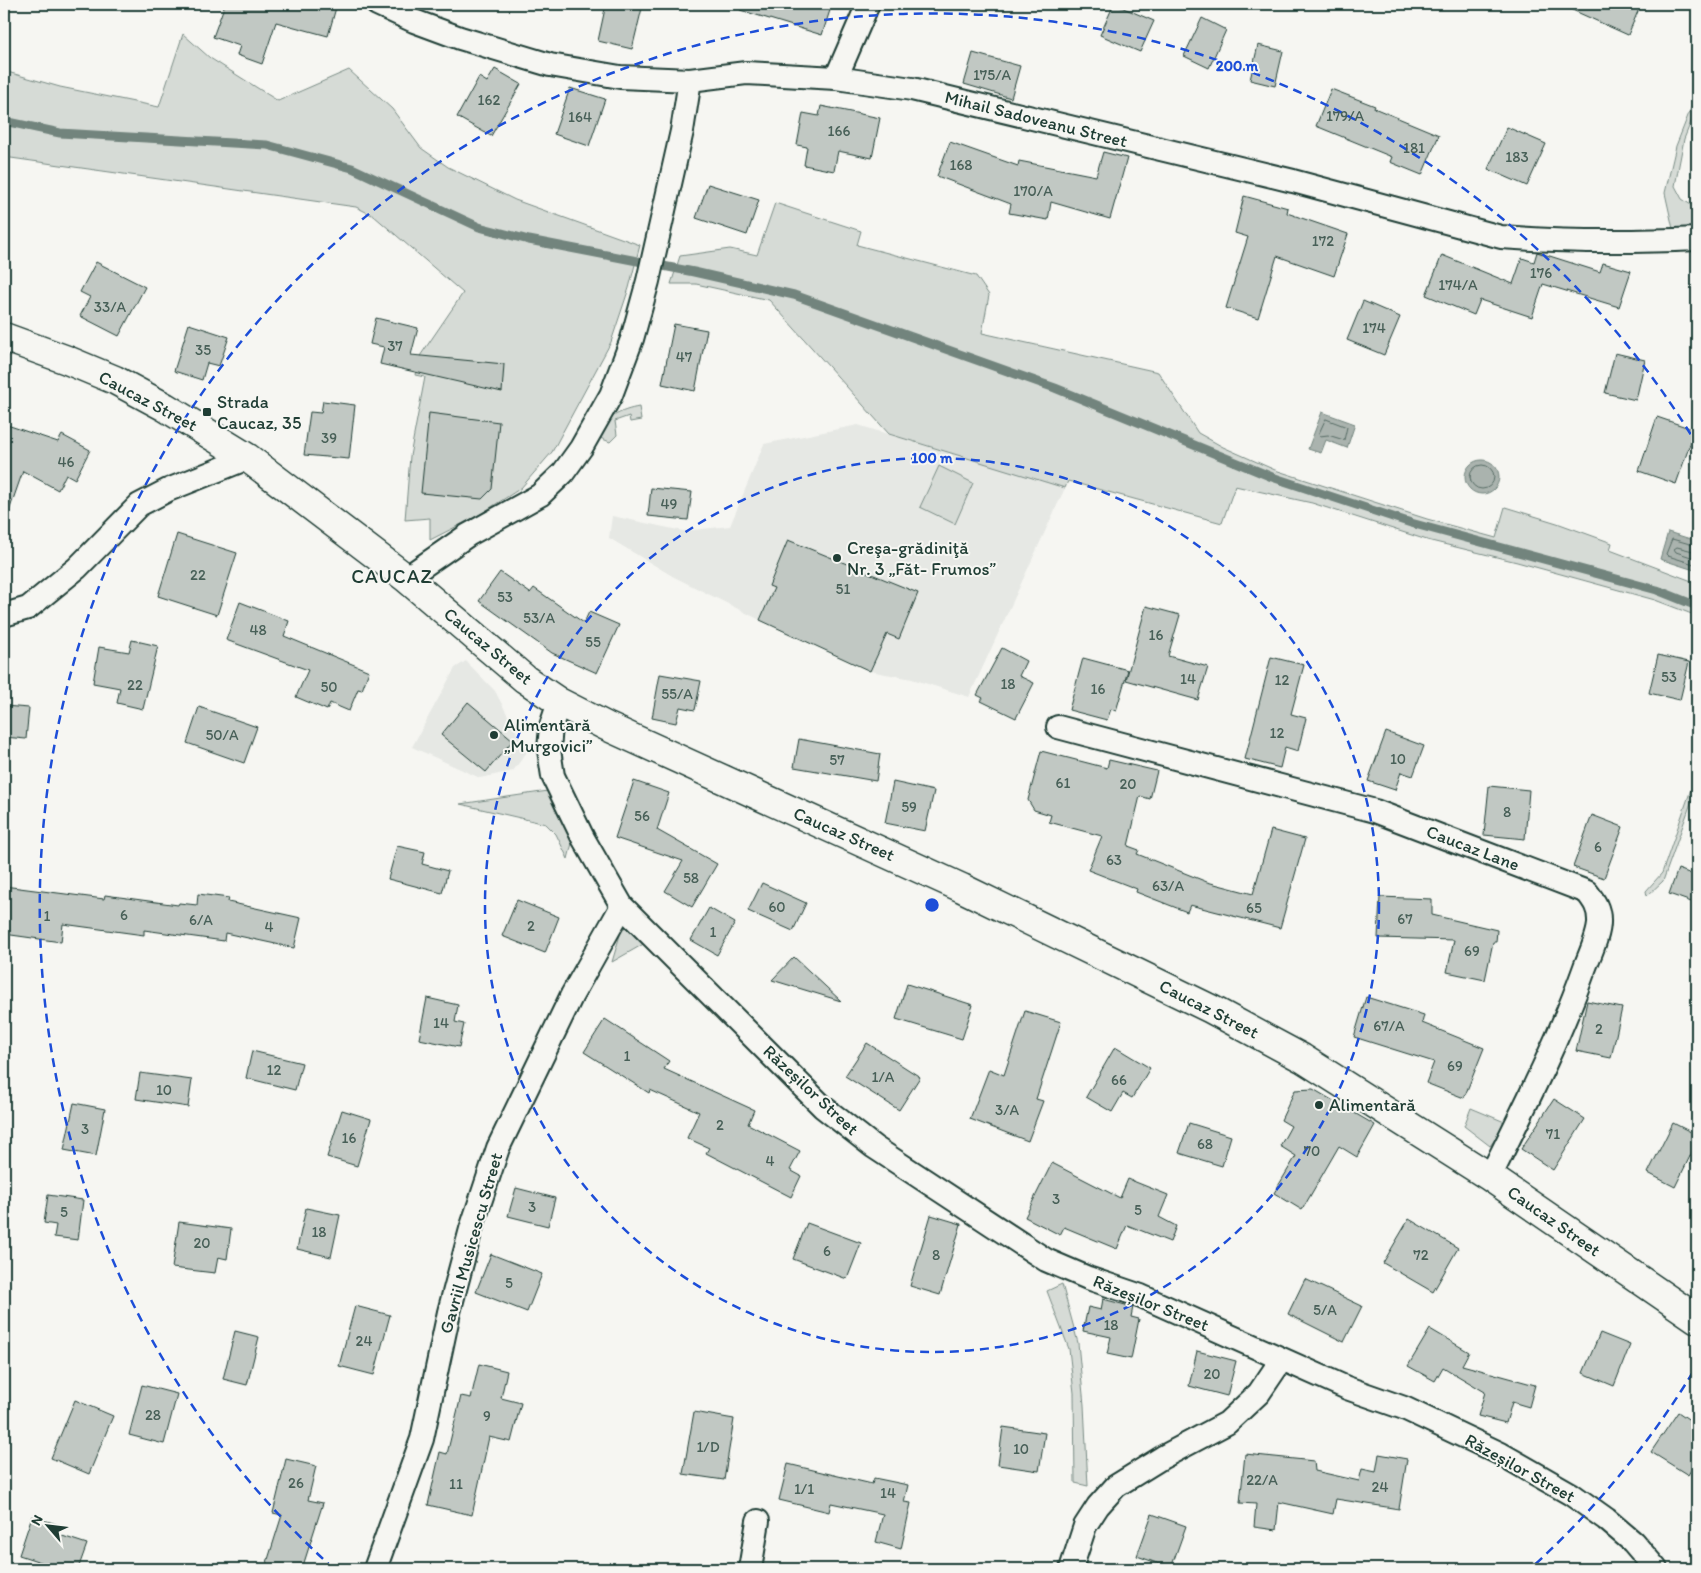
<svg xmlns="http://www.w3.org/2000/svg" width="1701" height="1573" font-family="Itim,sans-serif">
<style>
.built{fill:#e6e8e4}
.green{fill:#d6dbd6;stroke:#7a8c85}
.water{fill:#aab3ae;stroke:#72847d}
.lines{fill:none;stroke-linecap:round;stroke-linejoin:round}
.shore{stroke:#576c65;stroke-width:1}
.stream{stroke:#72847d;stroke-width:9}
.building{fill:#c1c8c3;stroke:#1f3d34}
.minor-casing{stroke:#1f3d34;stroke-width:26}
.tertiary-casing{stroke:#1f3d34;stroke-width:31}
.minor{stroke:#f6f6f2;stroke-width:22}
.tertiary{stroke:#f6f6f2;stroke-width:28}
.ring{fill:none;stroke:#1d4ed8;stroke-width:2.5;stroke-dasharray:9 6}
.poi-dot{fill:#1f3d34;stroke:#f6f6f2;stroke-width:2}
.labels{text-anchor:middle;stroke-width:4;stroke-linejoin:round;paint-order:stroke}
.number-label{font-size:15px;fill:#486058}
.street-label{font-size:18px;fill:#1f3d34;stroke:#f6f6f2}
.poi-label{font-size:18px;fill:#1f3d34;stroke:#f6f6f2;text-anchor:start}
.quarter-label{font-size:20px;letter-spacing:1px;fill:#1f3d34;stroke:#f6f6f2}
.centre{fill:#1d4ed8;stroke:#f6f6f2;stroke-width:2.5}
.ring-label{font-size:15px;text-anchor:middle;font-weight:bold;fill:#1d4ed8;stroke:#f6f6f2;stroke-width:4;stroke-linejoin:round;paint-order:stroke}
</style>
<rect width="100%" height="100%" fill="#f6f6f2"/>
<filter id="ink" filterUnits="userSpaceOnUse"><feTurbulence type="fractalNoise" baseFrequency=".02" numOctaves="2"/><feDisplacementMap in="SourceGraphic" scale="10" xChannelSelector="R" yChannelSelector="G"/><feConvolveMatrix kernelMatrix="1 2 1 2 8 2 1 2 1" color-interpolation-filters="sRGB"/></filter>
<g filter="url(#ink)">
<path class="built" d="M 858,425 L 1065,488 L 969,697 L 912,679 L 870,671 L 760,620 L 674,577 L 609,538 L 612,516 L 683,531 L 730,526 L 764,444 Z
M 466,661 L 495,691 L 527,752 L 513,771 L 480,778 L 412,747 L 455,668 Z"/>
<path class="green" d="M 183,34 L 210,58 L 278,101 L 349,70 L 392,109 L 421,148 L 448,167 L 515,200 L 640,245 L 629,288 L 611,342 L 552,452 L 521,488 L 479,515 L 430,540 L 430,518 L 405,520 L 410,456 L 425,377 L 415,375 L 418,359 L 463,293 L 374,216 L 356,207 L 4,157 L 4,71 L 60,87 L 159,107 Z
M 1697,93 L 1697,107 L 1684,139 L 1675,186 L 1682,199 L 1697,209 L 1697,232 L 1673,229 L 1665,193 L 1676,146 Z
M 775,203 L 861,231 L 857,245 L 976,276 L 989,295 L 982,333 L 1158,372 L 1198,433 L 1223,447 L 1275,470 L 1427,519 L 1496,538 L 1505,507 L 1557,523 L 1612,543 L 1610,550 L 1697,583 L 1697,616 L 1655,600 L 1517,562 L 1427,540 L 1312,503 L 1235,486 L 1222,523 L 1068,481 L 1065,488 L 889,434 L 769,300 L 696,284 L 671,284 L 680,256 L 730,249 L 757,255 Z
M 639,407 L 641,420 L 630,422 L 629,416 L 615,421 L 617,435 L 610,442 L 600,438 C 601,418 622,410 639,407 Z
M 939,466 L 973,483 L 955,524 L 920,507 Z
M 1697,772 L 1697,786 L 1663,881 L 1647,896 L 1646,891 L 1662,873 Z
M 548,791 L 573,839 L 568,859 L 556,834 L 546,824 L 460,804 Z
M 623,925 L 647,942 L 612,962 Z
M 1471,1108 L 1507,1123 L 1490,1146 L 1464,1126 Z
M 1062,1284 L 1078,1343 L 1084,1405 L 1088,1486 L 1075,1483 L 1074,1393 L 1069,1349 L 1047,1291 Z"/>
<path class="water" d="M 1322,412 L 1355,424 L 1347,448 L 1326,440 L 1321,453 L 1308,449 Z
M1465 477a17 17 0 1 1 34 0a17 17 0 1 1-34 0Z
M 1668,532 L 1697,541 L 1697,571 L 1660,559 Z"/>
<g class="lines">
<path class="shore" d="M 1326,419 L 1347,427 L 1344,440 L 1328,435 L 1320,436 L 1319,434 Z
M1470 477a12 12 0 1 1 24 0a12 12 0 1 1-24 0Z
M 1697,546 L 1672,539 L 1666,554 L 1668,556 L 1697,565
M 1697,552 L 1677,547 L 1674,549 L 1676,552 L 1697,559"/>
<path class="stream" d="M 4,121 L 60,133 L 267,145 L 352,168 L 479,227 L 529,240 L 694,272 L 794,295 L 1055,388 L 1272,477 L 1411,523 L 1657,590 L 1697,606"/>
</g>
<path class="building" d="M 225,4 L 337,4 L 328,36 L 276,22 L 262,64 L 237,55 L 240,46 L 213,37 Z
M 606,4 L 643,4 L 632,49 L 598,41 Z
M 741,4 L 832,4 L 822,35 L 740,10 Z
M 1114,4 L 1154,21 L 1140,52 L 1100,35 Z
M 1559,4 L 1641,4 L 1628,35 Z
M 1202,18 L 1226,30 L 1209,68 L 1184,56 Z
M 1258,45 L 1283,51 L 1275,86 L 1250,80 Z
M 973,53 L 1020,66 L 1011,98 L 964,84 Z
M 495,69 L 521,84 L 491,136 L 457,117 L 479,77 L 487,82 Z
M 570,88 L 605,99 L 589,146 L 554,134 Z
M 1331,89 L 1375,106 L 1374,108 L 1439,135 L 1422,175 L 1390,162 L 1392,157 L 1316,126 Z
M 821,106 L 880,118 L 872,158 L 838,151 L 834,171 L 804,165 L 807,147 L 797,145 L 803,113 L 819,116 Z
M 1507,127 L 1546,144 L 1527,186 L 1488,169 Z
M 950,142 L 1018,166 L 1019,161 L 1096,176 L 1103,152 L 1127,158 L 1110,219 L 1051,202 L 1048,220 L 1009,213 L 1011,204 L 937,176 Z
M 708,184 L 759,200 L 747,235 L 696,218 Z
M 1244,196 L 1288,208 L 1287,213 L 1348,234 L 1334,276 L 1277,256 L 1258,318 L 1226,308 L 1248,237 L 1235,233 Z
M 1537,252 L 1600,272 L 1603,263 L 1631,271 L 1619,307 L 1543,284 L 1532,317 L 1480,300 L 1474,315 L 1426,295 L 1442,255 L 1513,284 L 1522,258 L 1534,262 Z
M 96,262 L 145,287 L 119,336 L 80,316 L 90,297 L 80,292 Z
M 1363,301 L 1400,317 L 1384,355 L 1347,340 Z
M 376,318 L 418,328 L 411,355 L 504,364 L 502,392 L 380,364 L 384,347 L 370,344 Z
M 189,324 L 229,337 L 219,366 L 207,363 L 202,380 L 174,371 Z
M 674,324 L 707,330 L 695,391 L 662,384 Z
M 1615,353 L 1645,360 L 1636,400 L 1605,393 Z
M 323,401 L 355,405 L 349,459 L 304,455 L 310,412 L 321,413 Z
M 429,413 L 499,422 L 492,489 L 482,499 L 421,493 Z
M 1657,417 L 1695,430 L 1676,484 L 1639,471 Z
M 4,424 L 58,442 L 62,435 L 90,450 L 75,479 L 66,474 L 58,490 L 23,471 L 8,514 L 4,513 Z
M 651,488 L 692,492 L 688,520 L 648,516 Z
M 177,534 L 237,553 L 217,615 L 158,596 Z
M 788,540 L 918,593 L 899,639 L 887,634 L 870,671 L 760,620 L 774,588 L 769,586 Z
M 500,572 L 530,593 L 534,588 L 584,623 L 589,612 L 619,625 L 597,673 L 552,653 L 479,601 Z
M 240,602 L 289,621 L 284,636 L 369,671 L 362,690 L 358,689 L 349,711 L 330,703 L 327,710 L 296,697 L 308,670 L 226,640 Z
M 1146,606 L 1180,615 L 1168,656 L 1208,667 L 1198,700 L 1126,680 Z
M 132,640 L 158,646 L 143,709 L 117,703 L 120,688 L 93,683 L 99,647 L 129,652 Z
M 1002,648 L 1026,661 L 1019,676 L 1034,683 L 1016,718 L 981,701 L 983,698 L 977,695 Z
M 1658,655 L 1689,662 L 1680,700 L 1649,693 Z
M 1271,657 L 1304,665 L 1291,714 L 1306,718 L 1298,751 L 1285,747 L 1280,768 L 1245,759 Z
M 1083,658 L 1128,670 L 1116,711 L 1111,709 L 1107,720 L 1069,710 Z
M 660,674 L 701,681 L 695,710 L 680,707 L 676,723 L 652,718 Z
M 468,702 L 513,740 L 486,772 L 441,735 Z
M 4,706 L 29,708 L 26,739 L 4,737 Z
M 199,707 L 257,727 L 244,763 L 187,743 Z
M 1386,732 L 1424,746 L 1413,776 L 1401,772 L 1395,790 L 1368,781 Z
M 799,739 L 880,754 L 876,781 L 794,767 Z
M 1041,751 L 1107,768 L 1109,760 L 1157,771 L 1150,799 L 1140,796 L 1128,846 L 1139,850 L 1137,854 L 1207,882 L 1253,894 L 1271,830 L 1305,839 L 1280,928 L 1190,905 L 1187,912 L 1136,892 L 1137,889 L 1088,870 L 1102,836 L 1049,822 L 1051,815 L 1034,810 L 1028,800 Z
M 634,781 L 669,793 L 657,830 L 717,864 L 692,907 L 665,891 L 683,861 L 615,838 Z
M 893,782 L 934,791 L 925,831 L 885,823 Z
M 1489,786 L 1529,790 L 1525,839 L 1484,835 Z
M 1592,815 L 1623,827 L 1604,878 L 1573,867 Z
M 397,846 L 425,852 L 422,864 L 448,871 L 442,893 L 388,879 Z
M 1678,869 L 1697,876 L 1697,904 L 1669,894 Z
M 762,883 L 806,903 L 793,931 L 748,911 Z
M 4,886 L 104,899 L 105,895 L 178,905 L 179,903 L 197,905 L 198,894 L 229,898 L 228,902 L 301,918 L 294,948 L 225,933 L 224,941 L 144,930 L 144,935 L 63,924 L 61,942 L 4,934 Z
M 1380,897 L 1432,899 L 1432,915 L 1497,930 L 1496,942 L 1493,942 L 1485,980 L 1447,972 L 1454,940 L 1378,938 Z
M 517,900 L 559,917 L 545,953 L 502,936 Z
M 709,908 L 735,923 L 717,955 L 691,940 Z
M 794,957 L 841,1001 L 772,980 Z
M 907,984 L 973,1005 L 962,1039 L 896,1019 Z
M 1366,997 L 1424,1015 L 1422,1023 L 1484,1048 L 1464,1098 L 1426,1083 L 1434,1062 L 1354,1037 Z
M 427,998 L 458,1005 L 455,1022 L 464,1024 L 459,1047 L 419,1039 Z
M 1587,1001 L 1622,1008 L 1611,1058 L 1576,1051 Z
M 1025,1011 L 1061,1022 L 1036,1099 L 1043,1101 L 1028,1141 L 970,1119 L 989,1069 L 1004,1075 Z
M 605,1019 L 669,1061 L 664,1069 L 754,1110 L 748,1124 L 800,1151 L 790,1170 L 801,1176 L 791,1197 L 706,1153 L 709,1148 L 687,1138 L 699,1112 L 650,1090 L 649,1093 L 584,1052 Z
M 867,1043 L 920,1077 L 899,1110 L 845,1076 Z
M 1115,1047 L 1150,1068 L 1132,1098 L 1123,1093 L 1112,1112 L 1086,1097 Z
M 252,1051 L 302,1063 L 295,1090 L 246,1078 Z
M 140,1073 L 192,1080 L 188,1107 L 136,1099 Z
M 1313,1089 L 1375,1125 L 1357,1157 L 1339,1146 L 1302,1210 L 1274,1193 L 1296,1156 L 1280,1146 L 1291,1126 L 1281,1120 L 1295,1090 Z
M 1554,1099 L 1585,1119 L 1553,1170 L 1521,1149 Z
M 74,1103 L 105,1109 L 96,1156 L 64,1150 Z
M 342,1110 L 371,1119 L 357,1166 L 327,1157 Z
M 1189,1123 L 1231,1136 L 1222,1166 L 1179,1153 Z
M 1673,1123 L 1697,1135 L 1697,1142 L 1675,1187 L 1648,1173 Z
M 1052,1163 L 1120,1198 L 1128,1179 L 1168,1195 L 1159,1217 L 1176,1226 L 1170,1242 L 1127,1225 L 1117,1249 L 1064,1227 L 1060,1235 L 1025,1217 Z
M 516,1188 L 555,1198 L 548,1226 L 508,1216 Z
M 48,1195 L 83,1200 L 78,1240 L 54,1237 L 56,1225 L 44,1223 Z
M 306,1208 L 340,1215 L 331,1257 L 297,1249 Z
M 931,1215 L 961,1224 L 940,1295 L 910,1286 Z
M 1409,1219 L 1458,1248 L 1433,1292 L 1383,1263 Z
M 179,1222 L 231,1229 L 227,1259 L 218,1257 L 215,1273 L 172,1268 Z
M 807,1223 L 861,1243 L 847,1279 L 793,1259 Z
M 491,1254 L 542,1274 L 527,1312 L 476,1292 Z
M 1305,1279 L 1362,1306 L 1344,1342 L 1288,1314 Z
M 1103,1299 L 1133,1307 L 1131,1317 L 1139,1319 L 1131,1359 L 1107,1354 L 1111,1337 L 1083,1331 L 1088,1307 L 1101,1310 Z
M 355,1306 L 390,1315 L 374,1375 L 339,1366 Z
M 1430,1329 L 1469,1352 L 1462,1365 L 1535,1385 L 1529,1407 L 1512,1402 L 1506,1423 L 1478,1416 L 1485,1392 L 1443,1367 L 1435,1381 L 1408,1366 Z
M 235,1331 L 259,1337 L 247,1385 L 223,1379 Z
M 1600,1333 L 1630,1345 L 1614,1386 L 1583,1373 Z
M 1197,1351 L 1236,1361 L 1227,1396 L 1189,1386 Z
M 479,1364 L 507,1371 L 501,1398 L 521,1403 L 511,1442 L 489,1437 L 472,1515 L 428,1505 L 440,1452 L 447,1454 L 461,1396 L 471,1398 Z
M 142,1385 L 177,1394 L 164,1444 L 129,1435 Z
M 75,1400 L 113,1416 L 89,1474 L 51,1458 Z
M 694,1412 L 734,1419 L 724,1480 L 683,1474 Z
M 1678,1412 L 1697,1425 L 1697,1460 L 1688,1475 L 1651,1452 Z
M 1003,1427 L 1045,1433 L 1039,1471 L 998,1465 Z
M 1245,1454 L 1314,1461 L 1315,1471 L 1359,1481 L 1362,1469 L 1376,1472 L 1379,1454 L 1407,1459 L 1399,1509 L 1336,1499 L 1333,1514 L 1279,1502 L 1276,1530 L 1254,1527 L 1256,1504 L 1240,1503 Z
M 286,1459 L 316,1466 L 308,1500 L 323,1503 L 302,1569 L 265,1569 L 282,1515 L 273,1513 Z
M 788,1464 L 872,1484 L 874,1478 L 908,1485 L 904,1502 L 911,1503 L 901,1549 L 876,1542 L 883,1514 L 831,1503 L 829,1512 L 779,1500 Z
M 1152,1514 L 1186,1526 L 1171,1568 L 1137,1556 Z
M 32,1516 L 56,1524 L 53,1533 L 87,1544 L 78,1569 L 62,1569 L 19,1555 Z"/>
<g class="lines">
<defs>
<path id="minor" d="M 377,4 L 414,21 L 460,38 L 550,65 L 620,77 L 690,80 L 746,73 L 836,78 L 912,89 L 1293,181 L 1501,237 C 1566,242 1632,242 1697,239
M 836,78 L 868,4
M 406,578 L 468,535 L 540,495 L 563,473 L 581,448 L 611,395 L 632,339 L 648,281 L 682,131 L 690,80
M 4,615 L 28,608 L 77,568 L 139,505 L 168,490 L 248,458
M 559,702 L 551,726 L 549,750 L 553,776 L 583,838 L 622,906 L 823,1107 L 874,1147 L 1046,1260 L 1088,1278 L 1141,1296 L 1347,1388 L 1404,1408 L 1501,1454 L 1571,1494 L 1606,1519 L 1633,1542 L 1656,1569
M 1058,727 L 1375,811 L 1587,892 C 1594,901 1599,908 1599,920 C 1600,933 1590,954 1585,967 C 1559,1040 1524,1108 1490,1177
M 375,1569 L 422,1439 L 449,1312 L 471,1229 L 498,1148 L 572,995 L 622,906
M 750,1569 L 758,1521
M 1071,1569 L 1085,1526 L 1098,1506 L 1116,1486 L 1163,1457 L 1227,1423 L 1259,1393 L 1282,1359"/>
<path id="tertiary" d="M 4,337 L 67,360 L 115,380 L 165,407 L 248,458 L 406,578 L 525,679 L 559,702 L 606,726 L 962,888 L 1211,1009 L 1302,1058 L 1490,1177 L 1697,1319"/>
</defs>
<use href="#minor" class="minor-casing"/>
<use href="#tertiary" class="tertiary-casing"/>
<use href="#minor" class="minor"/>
<use href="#tertiary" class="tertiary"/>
</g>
</g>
<g class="ring">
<circle cx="932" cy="905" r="447"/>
<path d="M1693 1372A893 893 0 0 1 1530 1569M334 1569A893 893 0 1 1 1693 438"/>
</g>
<g class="poi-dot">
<rect x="202" y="407" width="10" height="10" rx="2.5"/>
<circle cx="837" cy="558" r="5"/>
<circle cx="494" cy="735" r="5"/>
<circle cx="1319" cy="1105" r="5"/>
</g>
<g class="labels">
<g class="number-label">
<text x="992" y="80">175/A</text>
<text x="489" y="105">162</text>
<text x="1345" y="121">179/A</text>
<text x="580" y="122">164</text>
<text x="839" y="136">166</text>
<text x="1414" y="153">181</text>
<text x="1517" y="162">183</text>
<text x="961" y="170">168</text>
<text x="1033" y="196">170/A</text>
<text x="1323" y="246">172</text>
<text x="1541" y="278">176</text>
<text x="1458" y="290">174/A</text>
<text x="110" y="312">33/A</text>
<text x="1374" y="333">174</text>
<text x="395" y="351">37</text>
<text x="203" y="355">35</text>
<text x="684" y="362">47</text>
<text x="329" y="443">39</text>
<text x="66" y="467">46</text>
<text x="669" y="509">49</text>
<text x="198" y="580">22</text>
<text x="843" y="594">51</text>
<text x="505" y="602">53</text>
<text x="539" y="623">53/A</text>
<text x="258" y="635">48</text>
<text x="1156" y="640">16</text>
<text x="593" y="647">55</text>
<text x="1669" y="682">53</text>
<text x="1188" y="684">14</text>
<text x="1282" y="685">12</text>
<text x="1008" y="689">18</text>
<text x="135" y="690">22</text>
<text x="329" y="692">50</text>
<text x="1098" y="694">16</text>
<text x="677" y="699">55/A</text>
<text x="1277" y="738">12</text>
<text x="222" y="740">50/A</text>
<text x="1398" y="764">10</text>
<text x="837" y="765">57</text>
<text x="1063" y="788">61</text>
<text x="1128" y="789">20</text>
<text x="909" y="812">59</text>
<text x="1507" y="817">8</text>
<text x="642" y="821">56</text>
<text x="1598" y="852">6</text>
<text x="1114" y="865">63</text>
<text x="691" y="883">58</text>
<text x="1168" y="891">63/A</text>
<text x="777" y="912">60</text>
<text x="1254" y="913">65</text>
<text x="124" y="920">6</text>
<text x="47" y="921">1</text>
<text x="1405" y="924">67</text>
<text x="201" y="925">6/A</text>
<text x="531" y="931">2</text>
<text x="269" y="932">4</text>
<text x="713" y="937">1</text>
<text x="1472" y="956">69</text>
<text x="441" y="1028">14</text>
<text x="1389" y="1031">67/A</text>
<text x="1599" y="1034">2</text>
<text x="627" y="1061">1</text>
<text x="1455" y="1071">69</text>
<text x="274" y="1075">12</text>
<text x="883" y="1082">1/A</text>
<text x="1119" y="1085">66</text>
<text x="164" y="1095">10</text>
<text x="1007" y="1115">3/A</text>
<text x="720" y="1130">2</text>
<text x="85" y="1134">3</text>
<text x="1553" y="1139">71</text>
<text x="349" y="1143">16</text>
<text x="1205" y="1149">68</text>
<text x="1312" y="1156">70</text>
<text x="770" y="1166">4</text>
<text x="1056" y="1204">3</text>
<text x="532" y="1212">3</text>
<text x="1138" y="1215">5</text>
<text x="64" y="1217">5</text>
<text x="319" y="1237">18</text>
<text x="202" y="1248">20</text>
<text x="827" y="1256">6</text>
<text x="936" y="1260">8</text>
<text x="1421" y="1260">72</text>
<text x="509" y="1288">5</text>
<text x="1325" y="1315">5/A</text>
<text x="1111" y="1330">18</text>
<text x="364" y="1346">24</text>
<text x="1212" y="1379">20</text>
<text x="153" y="1420">28</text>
<text x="487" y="1421">9</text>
<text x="708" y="1452">1/D</text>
<text x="1021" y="1454">10</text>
<text x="1262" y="1485">22/A</text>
<text x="296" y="1488">26</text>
<text x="456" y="1489">11</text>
<text x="1380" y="1492">24</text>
<text x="804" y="1494">1/1</text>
<text x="888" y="1498">14</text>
</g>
<g class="street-label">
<text transform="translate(1036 119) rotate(14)" y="6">Mihail Sadoveanu Street</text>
<text transform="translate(148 401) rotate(28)" y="6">Caucaz Street</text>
<text transform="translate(488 646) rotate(40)" y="6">Caucaz Street</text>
<text transform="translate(844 834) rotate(24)" y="6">Caucaz Street</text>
<text transform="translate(1473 848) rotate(21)" y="6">Caucaz Lane</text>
<text transform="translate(1209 1009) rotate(27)" y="6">Caucaz Street</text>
<text transform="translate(811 1090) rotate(43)" y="6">Răzeșilor Street</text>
<text transform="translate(1554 1221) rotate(35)" y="6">Caucaz Street</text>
<text transform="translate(471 1243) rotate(-74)" y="6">Gavriil Musicescu Street</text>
<text transform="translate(1151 1303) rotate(22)" y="6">Răzeșilor Street</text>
<text transform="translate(1520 1468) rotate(29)" y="6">Răzeșilor Street</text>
</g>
<g class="poi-label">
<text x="217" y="408">Strada<tspan x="217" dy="21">Caucaz, 35</tspan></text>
<text x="847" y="554">Creşa-grădiniţă<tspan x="847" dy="21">Nr. 3 „Făt- Frumos”</tspan></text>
<text x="504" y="731">Alimentară<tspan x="504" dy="21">„Murgovici”</tspan></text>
<text x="1329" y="1111">Alimentară</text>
</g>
<g class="quarter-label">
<text x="392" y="583">CAUCAZ</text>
</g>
</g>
<circle cx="932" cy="905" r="8" class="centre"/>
<g class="ring-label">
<text x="1237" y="71">200 m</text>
<text x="932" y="463">100 m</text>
</g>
<rect width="1701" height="1573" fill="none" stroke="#f6f6f2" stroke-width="20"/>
<rect x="10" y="10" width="1681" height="1553" fill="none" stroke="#1f3d34" stroke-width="2" filter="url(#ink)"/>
<g transform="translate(48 1526) rotate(298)" stroke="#f6f6f2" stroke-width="4" paint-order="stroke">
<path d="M0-4L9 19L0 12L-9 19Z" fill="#1f3d34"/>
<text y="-8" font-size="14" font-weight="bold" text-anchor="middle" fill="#1f3d34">N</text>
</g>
</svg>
